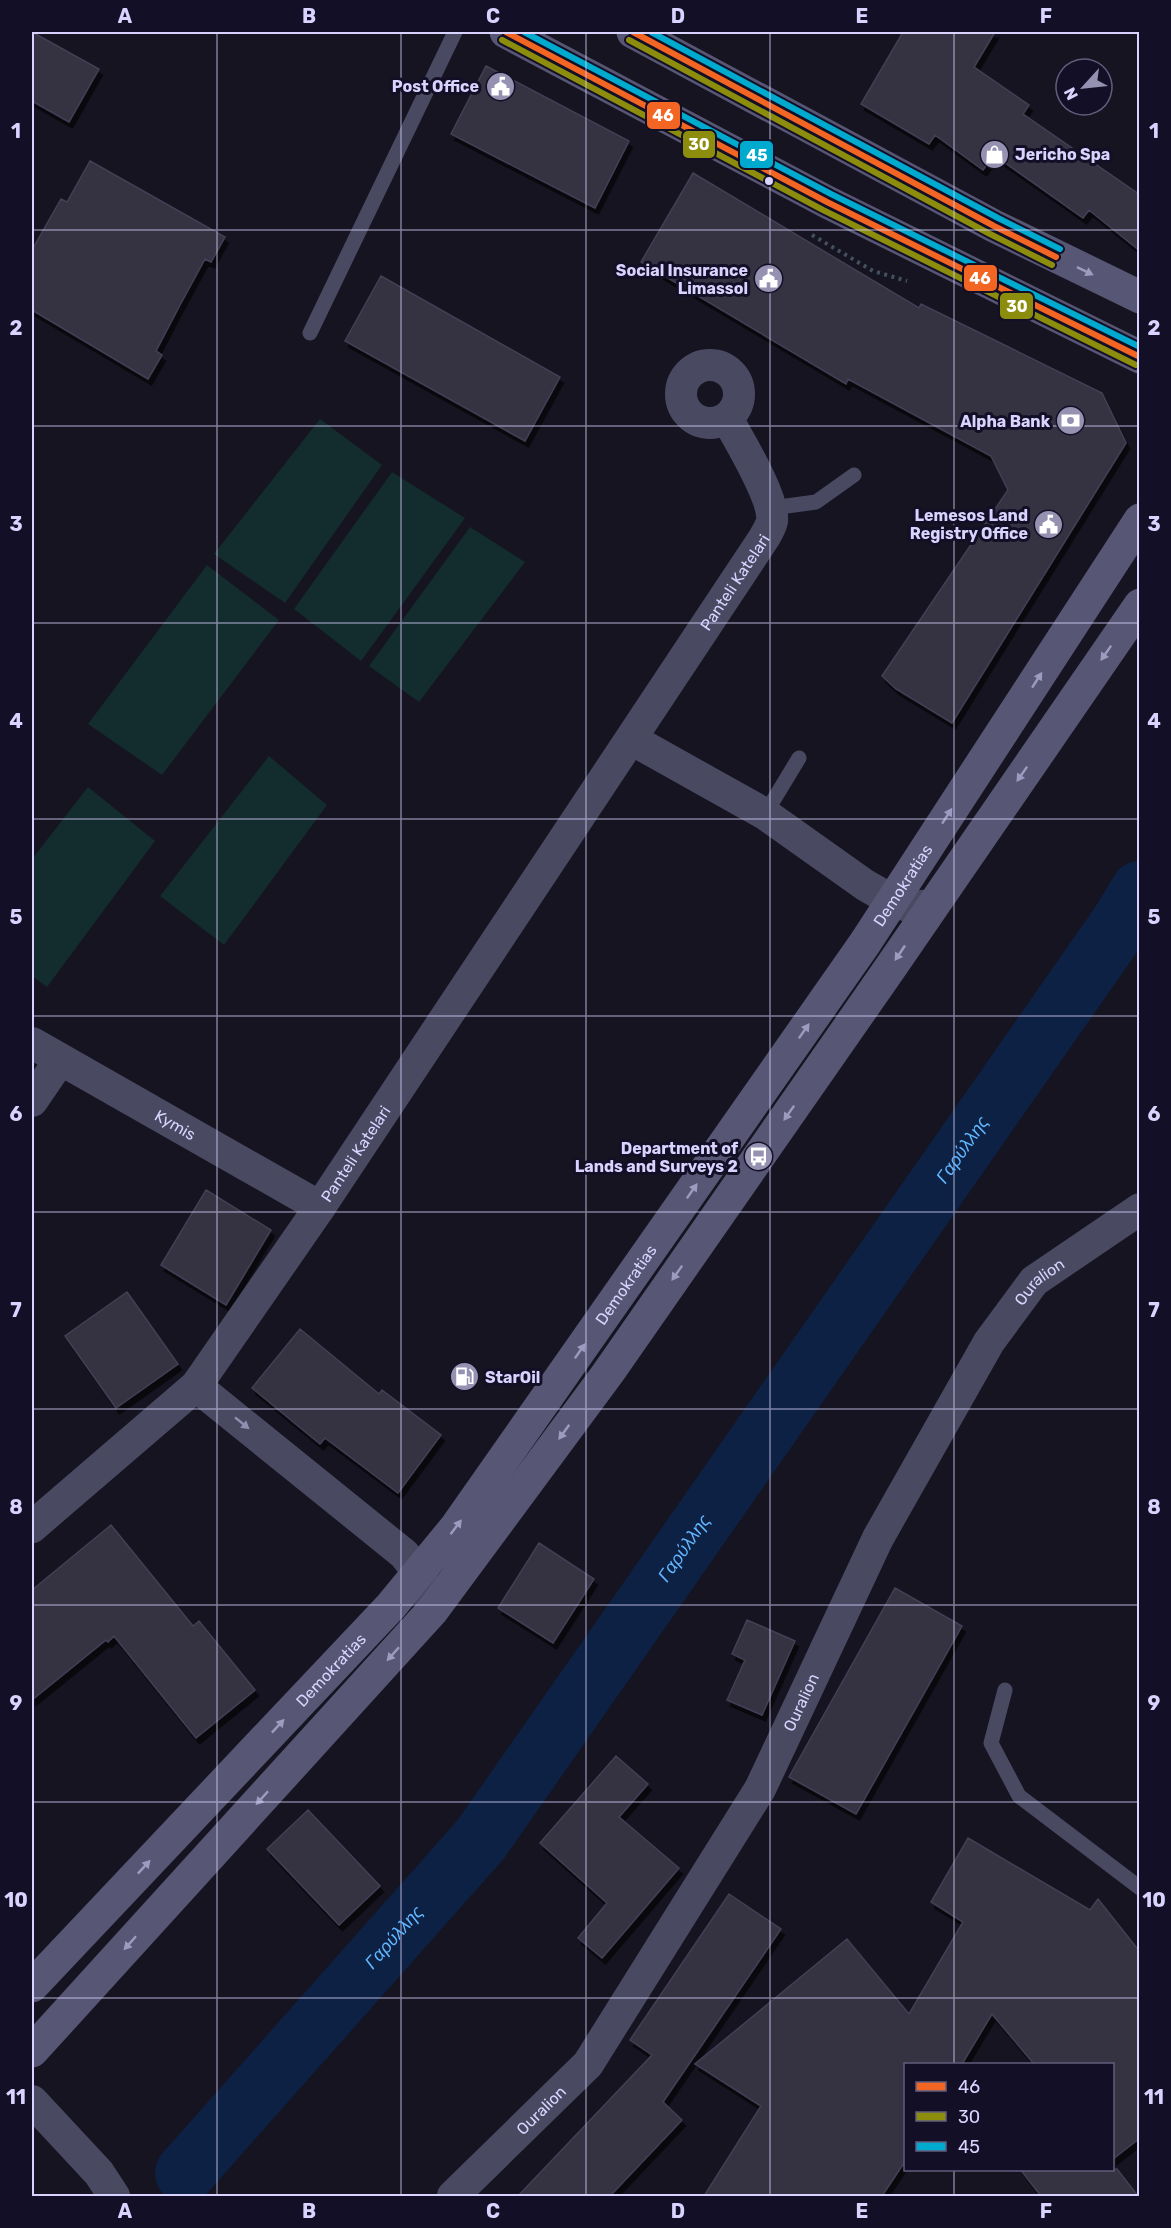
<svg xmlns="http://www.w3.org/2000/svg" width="1171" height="2228" font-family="Rubik,sans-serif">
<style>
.green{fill:#132c2d}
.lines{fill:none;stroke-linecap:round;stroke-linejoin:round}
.river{stroke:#0d2144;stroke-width:60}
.building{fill:#343243;stroke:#433f54;stroke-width:1.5;filter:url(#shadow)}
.path{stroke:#44505f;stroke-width:4;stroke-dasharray:3 4.5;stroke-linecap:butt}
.lane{stroke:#4a4962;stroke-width:15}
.street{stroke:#4a4962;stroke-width:32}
.secondary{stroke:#575674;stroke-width:33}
.bus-1-casing{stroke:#130f26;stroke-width:10}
.bus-2-casing{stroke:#130f26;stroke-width:10}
.bus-3-casing{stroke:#130f26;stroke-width:10}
.bus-1{stroke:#f26522;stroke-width:6}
.bus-2{stroke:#8d8d0d;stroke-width:6}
.bus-3{stroke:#00a9ce;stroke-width:6}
.oneway{fill:#9e9bc0}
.oneway2{fill:#928eb0}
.grid{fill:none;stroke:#d9d4ff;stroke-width:1.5;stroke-opacity:0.55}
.bus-dot{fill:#d9d4ff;stroke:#130f26;stroke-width:2}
.labels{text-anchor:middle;stroke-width:6;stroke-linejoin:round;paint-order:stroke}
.poi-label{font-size:16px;font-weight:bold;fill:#d9d4ff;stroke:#130f26;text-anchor:end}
.street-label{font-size:16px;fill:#d9d4ff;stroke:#130f26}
.water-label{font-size:18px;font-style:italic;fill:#62b6ff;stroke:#130f26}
.line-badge{stroke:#130f26;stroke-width:2}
.badge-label{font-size:16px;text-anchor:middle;font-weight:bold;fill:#fff}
.neatline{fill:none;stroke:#d9d4ff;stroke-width:2}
.grid-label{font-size:20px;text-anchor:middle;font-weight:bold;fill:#d9d4ff}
</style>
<defs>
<filter id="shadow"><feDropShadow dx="3.5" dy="6" stdDeviation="0" flood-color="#0009"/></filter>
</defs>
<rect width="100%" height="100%" fill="#161421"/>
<path class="green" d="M 320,419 L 382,465 L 285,603 L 214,554 Z
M 392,472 L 465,518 L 361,661 L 294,609 Z
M 470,527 L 525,562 L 419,702 L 369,666 Z
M 207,565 L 279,620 L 162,775 L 88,724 Z
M 269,756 L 327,805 L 224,945 L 160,896 Z
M 88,787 L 155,841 L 47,987 L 32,976 L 32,859 Z"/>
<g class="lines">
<path class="river" id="s1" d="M 185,2173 L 481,1839 L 1120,924 L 1140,891"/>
</g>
<path class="building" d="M 32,32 L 99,69 L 69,122 L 32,101 Z
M 903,32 L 995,32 L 974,67 L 1029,105 L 1023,114 L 1140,195 L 1140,251 L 1089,210 L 1083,218 L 994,155 L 983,170 L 935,135 L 929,144 L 861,104 Z
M 486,66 L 629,141 L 595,208 L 451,134 Z
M 90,161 L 225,237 L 211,262 L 205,259 L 180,305 L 156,351 L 162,355 L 148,379 L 32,310 L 32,250 L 61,199 L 67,202 Z
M 693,173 L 919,308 L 921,304 L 1102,393 L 1126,443 L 952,723 L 896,689 L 882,676 L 1008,490 L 991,456 L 848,379 L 846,384 L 641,262 Z
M 381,276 L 560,377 L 525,441 L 345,341 Z
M 206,1190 L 271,1230 L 226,1305 L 161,1265 Z
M 127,1292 L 178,1364 L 116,1408 L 65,1336 Z
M 300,1329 L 379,1394 L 382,1390 L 441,1435 L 398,1493 L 325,1438 L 320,1444 L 252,1388 Z
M 111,1525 L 193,1626 L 199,1621 L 255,1690 L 196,1738 L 114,1636 L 108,1642 L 106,1640 L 32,1700 L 32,1590 Z
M 539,1543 L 594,1579 L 553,1643 L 498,1608 Z
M 895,1588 L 962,1626 L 856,1814 L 789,1777 Z
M 747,1620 L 795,1641 L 762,1715 L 727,1700 L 745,1660 L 732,1654 Z
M 616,1756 L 648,1784 L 619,1817 L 679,1868 L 602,1958 L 578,1938 L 607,1903 L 540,1843 Z
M 308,1810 L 380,1886 L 339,1925 L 267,1849 Z
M 968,1838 L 1090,1910 L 1098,1899 L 1140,1952 L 1140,2138 L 1113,2159 L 1113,2064 L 1034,2064 L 992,2014 L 962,2064 L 906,2064 L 906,2160 L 882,2196 L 704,2196 L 761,2106 L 695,2064 L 847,1939 L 909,2014 L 963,1922 L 931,1902 Z
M 729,1894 L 781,1929 L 663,2102 L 682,2120 L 610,2196 L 518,2196 L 652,2055 L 630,2040 Z
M 1020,2169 L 1117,2169 L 1138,2196 L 1041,2196 Z"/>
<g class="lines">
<path class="path" d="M 812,235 L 873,271 L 907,281"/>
<path class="lane" d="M 310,333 L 455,32
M 772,508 L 816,502 L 854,475
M 765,814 L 799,758
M 1005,1690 L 991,1743 L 1019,1796 L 1140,1888"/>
<g class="street">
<circle cx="710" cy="394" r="29"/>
<path d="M 631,739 L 765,814 L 865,885 L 893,901 L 911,907 L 933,905"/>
<path id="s2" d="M 32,1043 L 320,1207"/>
<path d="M 32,1101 L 60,1060"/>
<path d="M 196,1386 L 404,1554 L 419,1573 L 429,1596"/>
<path id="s3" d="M 32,1527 L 196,1386 L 320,1207 L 764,538 C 767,533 771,526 772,521 C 775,498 738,439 727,418"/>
<path d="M 32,2101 L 99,2173 L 114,2196"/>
<path id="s4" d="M 453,2196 L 588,2064 L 760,1789 L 878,1538 L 989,1342 L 1034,1281 L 1140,1209"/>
</g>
<g class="secondary">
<path d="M 506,32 L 827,202 L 1140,357"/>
<path d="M 633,32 L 994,226 L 1140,297"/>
<path id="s5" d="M 32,1986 L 391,1606 L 456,1527 L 865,943 L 1140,520"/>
<path d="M 32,2051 L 432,1611 L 608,1373 L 886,974 L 1140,605"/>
</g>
<defs>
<path id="bus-1" d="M 506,32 L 827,202 L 1140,357
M 633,32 L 994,226 L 1056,257"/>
<path id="bus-2" d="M 502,40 L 823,210 L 1136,365
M 629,40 L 990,234 L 1052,265"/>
<path id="bus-3" d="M 524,32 L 831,194 L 1140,347
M 651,32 L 998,218 L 1060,249"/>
</defs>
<use href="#bus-1" class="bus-1-casing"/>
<use href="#bus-2" class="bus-2-casing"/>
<use href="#bus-3" class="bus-3-casing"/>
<use href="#bus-1" class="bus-1"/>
<use href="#bus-2" class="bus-2"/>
<use href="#bus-3" class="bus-3"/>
</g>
<defs><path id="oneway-solid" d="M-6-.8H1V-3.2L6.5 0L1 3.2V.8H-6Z" transform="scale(1.5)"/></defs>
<g class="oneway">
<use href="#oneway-solid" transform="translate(1085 271) rotate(26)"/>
<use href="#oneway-solid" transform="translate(1106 653) rotate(125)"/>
<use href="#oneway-solid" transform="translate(1037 680) rotate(-57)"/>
<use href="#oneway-solid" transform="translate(1022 774) rotate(125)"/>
<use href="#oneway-solid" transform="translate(947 816) rotate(-57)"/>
<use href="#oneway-solid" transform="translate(900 953) rotate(124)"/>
<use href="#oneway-solid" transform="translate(804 1031) rotate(-55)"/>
<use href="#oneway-solid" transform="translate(789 1113) rotate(125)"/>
<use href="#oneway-solid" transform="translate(692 1191) rotate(-55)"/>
<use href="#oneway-solid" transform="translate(677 1273) rotate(125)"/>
<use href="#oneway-solid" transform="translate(580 1351) rotate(-55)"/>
<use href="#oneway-solid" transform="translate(564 1432) rotate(126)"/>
<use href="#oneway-solid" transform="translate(456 1527) rotate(-53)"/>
<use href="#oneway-solid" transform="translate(393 1654) rotate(132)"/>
<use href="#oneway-solid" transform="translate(278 1726) rotate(-47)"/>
<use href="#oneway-solid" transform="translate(262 1798) rotate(132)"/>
<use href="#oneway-solid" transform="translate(144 1867) rotate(-47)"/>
<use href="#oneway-solid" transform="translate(130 1943) rotate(132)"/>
</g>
<use class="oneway2" href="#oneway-solid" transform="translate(242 1423) rotate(39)"/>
<path class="grid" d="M 217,32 L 217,2196M 401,32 L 401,2196M 586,32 L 586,2196M 770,32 L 770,2196M 954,32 L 954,2064M 32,230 L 1140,230M 32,426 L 1140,426M 32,623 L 1140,623M 32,819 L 1140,819M 32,1016 L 1140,1016M 32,1212 L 1140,1212M 32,1409 L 1140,1409M 32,1605 L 1140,1605M 32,1802 L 1140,1802M 32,1998 L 1140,1998M 954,2170 L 954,2196"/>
<defs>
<symbol id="civic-disc" viewBox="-11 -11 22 22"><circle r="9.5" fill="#9591b1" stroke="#130f26"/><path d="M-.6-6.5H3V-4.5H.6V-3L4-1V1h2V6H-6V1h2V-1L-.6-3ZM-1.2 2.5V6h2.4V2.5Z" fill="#fff"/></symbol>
<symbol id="shop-disc" viewBox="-11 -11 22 22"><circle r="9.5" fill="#9591b1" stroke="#130f26"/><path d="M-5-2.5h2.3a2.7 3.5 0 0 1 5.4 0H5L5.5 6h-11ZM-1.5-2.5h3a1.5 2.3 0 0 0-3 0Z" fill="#fff"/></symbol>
<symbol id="bank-disc" viewBox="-11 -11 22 22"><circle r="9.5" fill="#9591b1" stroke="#130f26"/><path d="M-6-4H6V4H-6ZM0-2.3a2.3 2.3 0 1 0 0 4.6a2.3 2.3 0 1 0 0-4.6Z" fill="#fff"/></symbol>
<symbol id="bus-disc" viewBox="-11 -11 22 22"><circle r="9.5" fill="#9591b1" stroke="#130f26"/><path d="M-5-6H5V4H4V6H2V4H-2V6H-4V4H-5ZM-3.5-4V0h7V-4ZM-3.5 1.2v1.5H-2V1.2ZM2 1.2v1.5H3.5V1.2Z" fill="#fff"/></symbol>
<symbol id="fuel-disc" viewBox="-11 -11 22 22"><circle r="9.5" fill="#9591b1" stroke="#130f26"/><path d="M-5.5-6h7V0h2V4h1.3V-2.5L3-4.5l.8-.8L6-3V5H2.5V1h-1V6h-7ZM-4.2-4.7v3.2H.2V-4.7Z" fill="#fff"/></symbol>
</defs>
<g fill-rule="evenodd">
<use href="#civic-disc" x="484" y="70" width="33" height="33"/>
<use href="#shop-disc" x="978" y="138" width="33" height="33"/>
<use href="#civic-disc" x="752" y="262" width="33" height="33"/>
<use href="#bank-disc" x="1054" y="404" width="33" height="33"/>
<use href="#civic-disc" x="1032" y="508" width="33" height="33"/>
<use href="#bus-disc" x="742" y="1140" width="33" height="33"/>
<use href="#fuel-disc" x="448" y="1360" width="33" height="33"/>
</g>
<circle class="bus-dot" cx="769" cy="181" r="5"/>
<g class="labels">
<g class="poi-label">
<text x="479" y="92">Post Office</text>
<text x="1015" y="160" text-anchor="start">Jericho Spa</text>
<text x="748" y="276">Social Insurance<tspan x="748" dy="18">Limassol</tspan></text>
<text x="1050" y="427">Alpha Bank</text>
<text x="1028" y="521">Lemesos Land<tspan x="1028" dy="18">Registry Office</tspan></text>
<text x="738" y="1154">Department of<tspan x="738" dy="18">Lands and Surveys 2</tspan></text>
<text x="485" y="1383" text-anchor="start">StarOil</text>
</g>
<g class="street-label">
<text dy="6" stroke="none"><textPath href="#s3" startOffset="1184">Panteli Katelari</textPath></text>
<text dy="6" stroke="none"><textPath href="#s5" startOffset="1407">Demokratias</textPath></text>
<text dy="6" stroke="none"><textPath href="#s2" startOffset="165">Kymis</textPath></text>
<text dy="6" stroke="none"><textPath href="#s3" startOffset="498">Panteli Katelari</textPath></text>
<text dy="6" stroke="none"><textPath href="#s4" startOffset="1095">Ouralion</textPath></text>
<text dy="6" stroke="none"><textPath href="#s5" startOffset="921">Demokratias</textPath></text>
<text dy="6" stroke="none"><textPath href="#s5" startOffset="435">Demokratias</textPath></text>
<text dy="6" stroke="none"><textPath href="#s4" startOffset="609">Ouralion</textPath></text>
<text dy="6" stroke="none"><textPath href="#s4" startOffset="123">Ouralion</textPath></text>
</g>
<g class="water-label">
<text dy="6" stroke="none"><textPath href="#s1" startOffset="1287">Γαρύλλης</textPath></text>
<text dy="6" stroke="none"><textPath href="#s1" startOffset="801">Γαρύλλης</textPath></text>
<text dy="6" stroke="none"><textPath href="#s1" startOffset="315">Γαρύλλης</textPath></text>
</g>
</g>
<g class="line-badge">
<rect x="646" y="101" width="35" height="29" rx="6" fill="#f26522"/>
<rect x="682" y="130" width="34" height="29" rx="6" fill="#8d8d0d"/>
<rect x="739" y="140" width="35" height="29" rx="6" fill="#00a9ce"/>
<rect x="963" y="264" width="35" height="28" rx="6" fill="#f26522"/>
<rect x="999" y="292" width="35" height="28" rx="6" fill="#8d8d0d"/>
</g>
<g class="badge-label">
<text x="663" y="121">46</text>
<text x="699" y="150">30</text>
<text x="757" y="161">45</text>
<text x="980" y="284">46</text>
<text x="1017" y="312">30</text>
</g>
<rect width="1171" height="2228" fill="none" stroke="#130f26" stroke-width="66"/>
<rect x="904" y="2063" width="210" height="108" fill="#130f26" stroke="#625e7d" stroke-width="1.5"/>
<rect x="916" y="2082" width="30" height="9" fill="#f26522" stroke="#625e7d" stroke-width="1.5"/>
<text x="958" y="2093" font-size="18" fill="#d9d4ff">46</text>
<rect x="916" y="2112" width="30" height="9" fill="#8d8d0d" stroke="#625e7d" stroke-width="1.5"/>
<text x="958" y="2123" font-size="18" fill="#d9d4ff">30</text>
<rect x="916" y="2142" width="30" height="9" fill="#00a9ce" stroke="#625e7d" stroke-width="1.5"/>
<text x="958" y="2153" font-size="18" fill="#d9d4ff">45</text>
<g transform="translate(1084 87) rotate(243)"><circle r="28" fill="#130f26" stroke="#625e7d" stroke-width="1.5"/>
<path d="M0-4.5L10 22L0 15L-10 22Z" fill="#9591b1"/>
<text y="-9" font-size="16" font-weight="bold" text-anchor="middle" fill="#d9d4ff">N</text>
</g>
<rect x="33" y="33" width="1105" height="2162" class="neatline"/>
<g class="grid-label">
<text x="125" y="23">A</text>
<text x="309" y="23">B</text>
<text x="493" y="23">C</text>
<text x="678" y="23">D</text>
<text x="862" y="23">E</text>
<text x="1046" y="23">F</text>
<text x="16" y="138">1</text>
<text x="1154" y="138">1</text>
<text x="16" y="335">2</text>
<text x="1154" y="335">2</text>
<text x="16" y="531">3</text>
<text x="1154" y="531">3</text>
<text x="16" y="728">4</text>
<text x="1154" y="728">4</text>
<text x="16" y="924">5</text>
<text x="1154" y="924">5</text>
<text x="16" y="1121">6</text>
<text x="1154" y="1121">6</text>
<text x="16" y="1317">7</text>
<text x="1154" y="1317">7</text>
<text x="16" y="1514">8</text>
<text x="1154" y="1514">8</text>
<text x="16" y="1710">9</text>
<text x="1154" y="1710">9</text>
<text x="16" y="1907">10</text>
<text x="1154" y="1907">10</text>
<text x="16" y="2104">11</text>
<text x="1154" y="2104">11</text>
<text x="125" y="2218">A</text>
<text x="309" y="2218">B</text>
<text x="493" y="2218">C</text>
<text x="678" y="2218">D</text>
<text x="862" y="2218">E</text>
<text x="1046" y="2218">F</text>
</g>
</svg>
